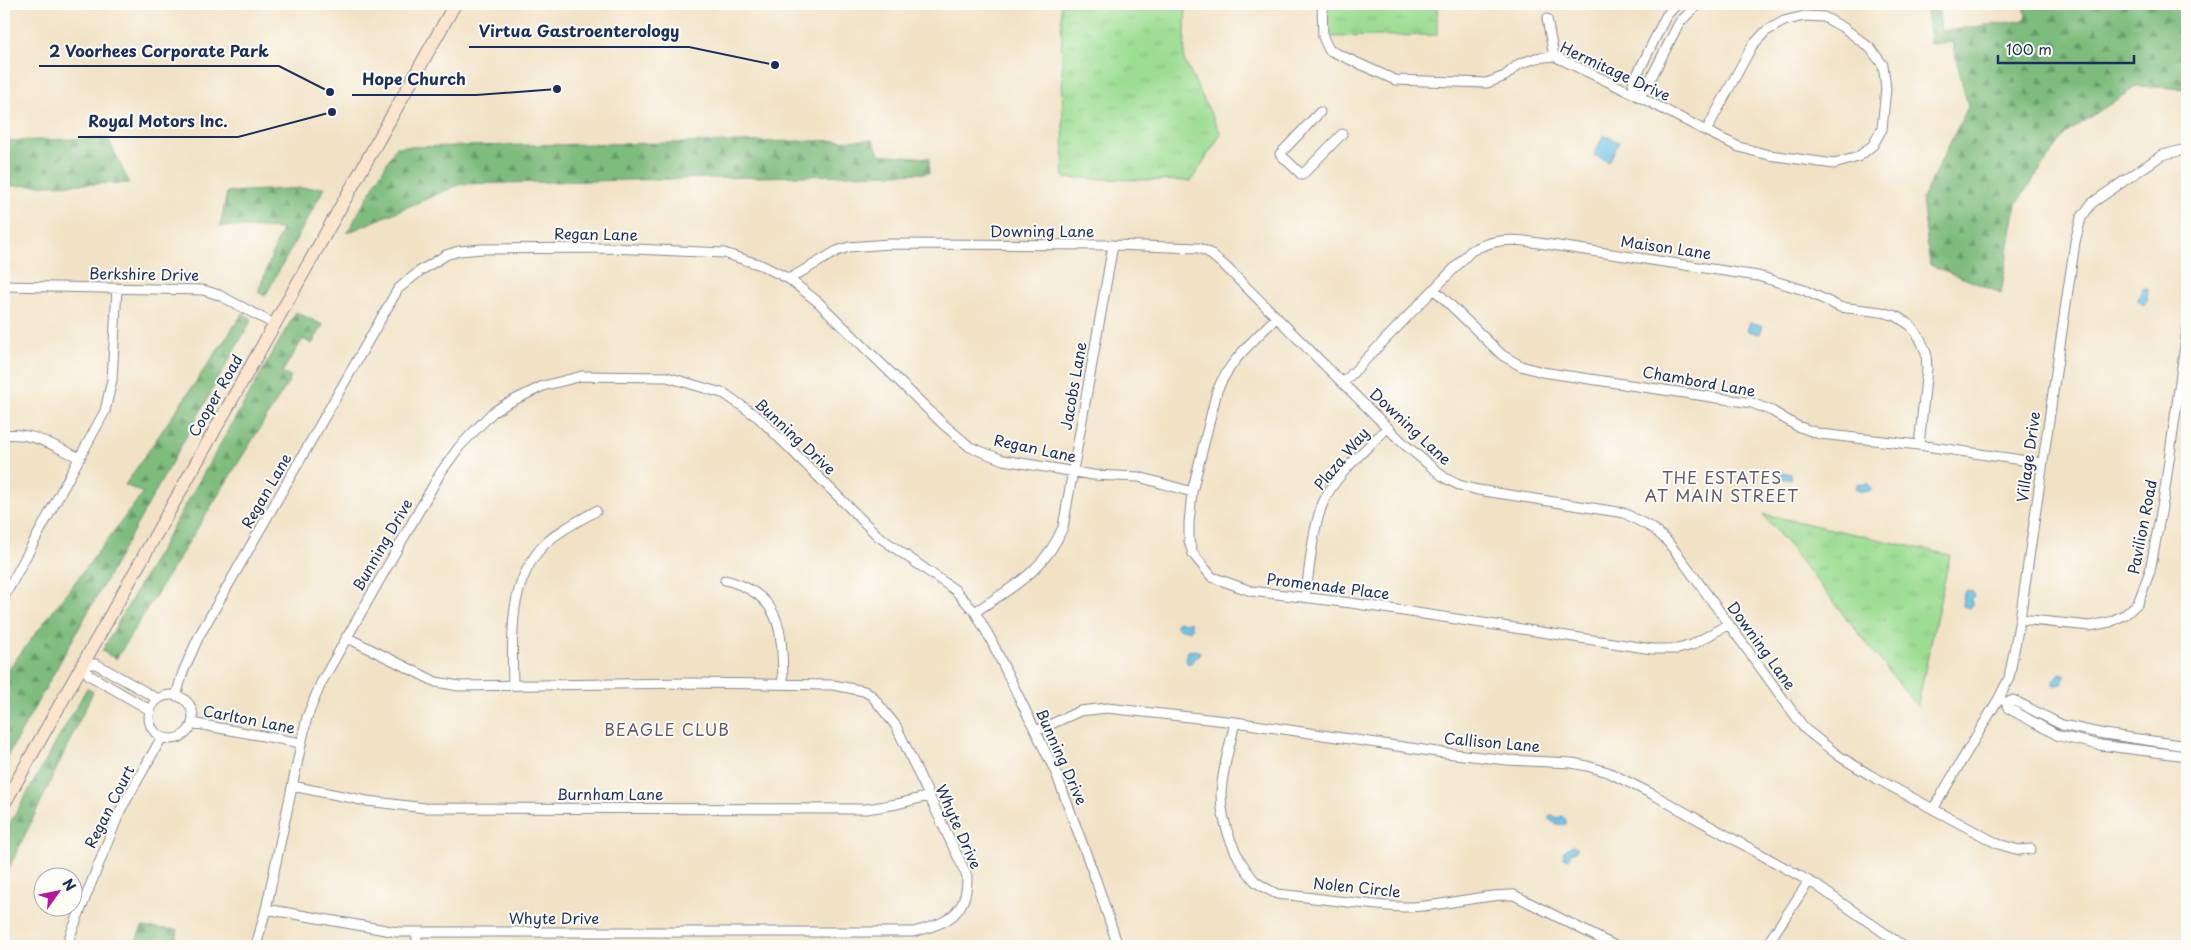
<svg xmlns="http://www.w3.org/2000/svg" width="2191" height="950" font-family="'Playpen Sans',sans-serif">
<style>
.grass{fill:url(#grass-tufts);stroke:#5c8678}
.forest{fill:url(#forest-firs);stroke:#4c766e}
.water{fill:#67c1e5;stroke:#4178a2}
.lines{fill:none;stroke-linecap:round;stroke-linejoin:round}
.street-casing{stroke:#868892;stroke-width:11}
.secondary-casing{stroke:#868892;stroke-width:14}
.street{stroke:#fff;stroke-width:9}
.secondary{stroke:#fbe5cf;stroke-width:12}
.labels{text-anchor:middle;stroke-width:4;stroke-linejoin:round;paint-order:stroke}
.street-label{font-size:15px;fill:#1b2f5e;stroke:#fdfcf7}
.neighbourhood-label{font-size:16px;letter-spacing:1px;fill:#5f586d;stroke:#fdfcf7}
.leader{fill:none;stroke:#1b2f5e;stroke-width:2}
.callout-dot{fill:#1b2f5e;stroke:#fdfcf7;stroke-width:2}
.callout-label{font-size:16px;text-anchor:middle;font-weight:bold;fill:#1b2f5e;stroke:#fdfcf7;stroke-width:4;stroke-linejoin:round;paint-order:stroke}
</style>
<defs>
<pattern id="grass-tufts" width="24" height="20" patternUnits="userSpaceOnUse" patternTransform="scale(1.25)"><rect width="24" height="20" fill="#9ddd93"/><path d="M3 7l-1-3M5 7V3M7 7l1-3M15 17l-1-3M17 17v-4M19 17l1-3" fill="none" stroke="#87be81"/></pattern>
<pattern id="forest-firs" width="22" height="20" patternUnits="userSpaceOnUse" patternTransform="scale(1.25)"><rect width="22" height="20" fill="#7ebc7d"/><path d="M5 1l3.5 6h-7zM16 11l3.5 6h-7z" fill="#66996a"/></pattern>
</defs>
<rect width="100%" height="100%" fill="#fdfcf7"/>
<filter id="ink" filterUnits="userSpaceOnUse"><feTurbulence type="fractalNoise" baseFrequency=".02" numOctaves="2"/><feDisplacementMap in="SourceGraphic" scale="10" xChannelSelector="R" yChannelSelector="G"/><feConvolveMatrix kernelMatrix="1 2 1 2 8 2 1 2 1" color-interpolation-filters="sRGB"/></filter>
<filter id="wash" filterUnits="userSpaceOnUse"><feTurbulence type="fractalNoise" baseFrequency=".0096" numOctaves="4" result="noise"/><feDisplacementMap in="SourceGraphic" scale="20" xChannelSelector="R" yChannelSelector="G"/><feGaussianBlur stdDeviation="1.12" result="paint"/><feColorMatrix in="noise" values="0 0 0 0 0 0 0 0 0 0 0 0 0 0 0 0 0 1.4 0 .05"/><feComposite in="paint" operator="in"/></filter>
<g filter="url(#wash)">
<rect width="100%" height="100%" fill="#f1e2c5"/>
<path class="grass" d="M 1061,4 L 1186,4 L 1184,60 L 1221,134 L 1191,181 L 1064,178 Z
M 1322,4 L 1437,4 L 1437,35 L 1323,37 Z
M 1763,514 L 1950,555 L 1917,707 L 1917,706 Z"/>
<path class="forest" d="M 1926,4 L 1938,4 L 1941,31 L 2026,20 L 2024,4 L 2187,4 L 2187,89 L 2137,86 L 2065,134 L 2016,204 L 2001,293 L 1930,265 L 1922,199 L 1968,107 L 1952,42 L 1930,44 Z
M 108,138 L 129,183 L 9,186 L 4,349 L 4,141 Z
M 873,140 L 879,154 L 929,158 L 929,173 L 461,184 L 347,233 L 396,147 Z
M 325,187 L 265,296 L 258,292 L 282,229 L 220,226 L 227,192 Z
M 296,312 L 323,325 L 312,344 L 303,339 L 282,372 L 291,378 L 116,659 L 102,651 Z
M 243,313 L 252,319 L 4,762 L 4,675 L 143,493 L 125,485 Z
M 87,688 L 93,692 L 4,879 L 4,834 Z
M 142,927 L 178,930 L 175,946 L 133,946 Z"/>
<path class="water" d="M 1604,135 L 1619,142 L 1609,162 L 1594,155 Z
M 2143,287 L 2148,288 L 2147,302 L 2143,305 L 2138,300 Z
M 1750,322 L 1763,326 L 1760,334 L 1747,331 Z
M 1778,471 L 1791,474 L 1791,479 L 1776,479 L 1775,472 Z
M 1858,483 L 1863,485 L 1867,483 L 1872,489 L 1867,492 L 1858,491 L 1855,488 Z
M 1966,590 L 1973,592 L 1975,596 L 1971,599 L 1972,605 L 1969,608 L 1963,606 L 1964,593 Z
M 1179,621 L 1184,623 L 1190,622 L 1192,629 L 1190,631 L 1178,628 L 1176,625 Z
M 1196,650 L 1200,652 L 1199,656 L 1194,658 L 1191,664 L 1188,664 L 1186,660 L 1188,651 Z
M 2060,673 L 2065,675 L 2062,684 L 2053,686 L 2053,682 Z
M 1551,816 L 1557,818 L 1562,816 L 1566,820 L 1566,824 C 1560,826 1552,823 1548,818 Z
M 1572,845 L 1577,848 L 1576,851 L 1571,853 L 1569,859 L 1563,858 L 1564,851 Z"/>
</g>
<g filter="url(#ink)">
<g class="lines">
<defs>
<path id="street" d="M 1322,4 L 1323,37 L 1329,50 L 1395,80 L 1487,83 L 1505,76 L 1519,64 L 1536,58 L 1554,56 L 1636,95 L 1706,131 L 1739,147 L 1769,155 L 1834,164 L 1858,157 L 1873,145 L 1882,129 L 1886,88 L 1883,65 L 1870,48 L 1844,28 L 1824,17 L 1804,16 L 1784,21 L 1766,31 L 1752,46 L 1706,131
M 1677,4 L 1666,16 L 1633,83 L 1636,95 L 1645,90 L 1679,23 L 1698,4
M 1547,19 L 1554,56
M 1320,112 L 1280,154 L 1302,175 L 1342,134
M 789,279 L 837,251 L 849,247 L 889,244 L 1113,245 L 1199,248 L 1208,252 L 1226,267 L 1404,444 L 1445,478 L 1459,485 L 1478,490 L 1624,513 L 1654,529 L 1667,541 L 1682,560 L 1805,729 L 1839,756 L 1870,775 L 1998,844 L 2019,850 L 2031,849
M 4,286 L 203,290 L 219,295 L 276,325
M 1434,289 L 1502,355 L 1521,366 L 1542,372 L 1752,403 L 1772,411 L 1797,426 L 1820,434 L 1919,445 L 2042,463
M 1277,317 C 1254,340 1229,361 1217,391 L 1192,492 L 1189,523 L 1189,541 L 1193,554 L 1212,577 L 1251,591 L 1351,603 L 1652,649 L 1678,649 L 1692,645 L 1727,625
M 1343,383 L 1471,251 C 1490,241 1504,239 1525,241 L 1758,276 L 1804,290 L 1840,307 L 1881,312 L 1896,316 L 1910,325 L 1920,338 L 1926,353 L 1927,369 L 1919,445
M 4,435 C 35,432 53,446 80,458
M 725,580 C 784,595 782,633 783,684
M 4,597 L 105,411 L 112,380 L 117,288
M 1305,597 C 1310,569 1312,529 1323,503 C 1335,474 1366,450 1387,428
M 975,612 C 1012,587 1045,571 1063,527 L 1113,245
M 2020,619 L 2090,626 L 2110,622 L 2126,614 L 2138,603 L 2150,571 L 2164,496 L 2187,331
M 513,685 C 512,637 508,587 541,548 C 556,532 577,522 596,511
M149 717a22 22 0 1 1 44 0a22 22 0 1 1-44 0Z
M 176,696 L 183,672 L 199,636 L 398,289 L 420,271 L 446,255 L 459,251 L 482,249 L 611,248 L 724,253 L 761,265 L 789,279 L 818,302 L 943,424 L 970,447 L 1003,460 L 1093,475 L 1139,477 L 1192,492
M 1999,698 L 2007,703 L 2008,708 L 2059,736 L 2100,745 L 2187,756
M 2007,703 L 2013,700 L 2062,725 L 2104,734 L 2187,746
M 150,710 L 89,675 L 82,664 L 96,664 L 158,699
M 1235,722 C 1230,745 1222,771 1221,794 C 1221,824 1235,858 1254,880 C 1260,886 1269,890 1277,894 C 1319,898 1362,905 1403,907 C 1441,908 1477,894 1514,895 L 1615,946
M 192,723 L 301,743
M 1036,731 L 1080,711 L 1107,708 L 1235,722 L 1437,752 L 1507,760 L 1572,763 L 1587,766 L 1608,772 L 1652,794 L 1816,885 L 1903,946
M 292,786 L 367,801 L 425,808 L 867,809 L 897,804 L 929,796
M 1933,809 L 1999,698 L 2009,678 L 2020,619 L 2075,242 L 2081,218 L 2092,203 L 2162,155 L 2187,149
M 266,909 L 397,932 L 913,932 C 946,924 968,915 967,876 L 896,726 L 872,696 L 864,691 L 833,685 L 690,683 L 459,686 L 436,682 L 346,637
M 417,933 L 417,946
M 66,946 L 120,811 L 162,737
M 256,946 L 266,909 L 307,717 L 321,683 L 441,472 L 459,447 L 492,413 L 506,404 L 543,386 L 582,376 L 667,377 L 725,394 L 759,418 L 878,536 L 955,590 L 975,612 L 990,638 L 1056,773 L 1097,883 L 1118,946
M 1766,946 L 1809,881"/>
<path id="secondary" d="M 4,804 L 455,4"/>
</defs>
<use href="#street" class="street-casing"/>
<use href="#secondary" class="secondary-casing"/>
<use href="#street" class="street"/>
<use href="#secondary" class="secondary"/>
</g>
</g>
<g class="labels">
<g class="street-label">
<text transform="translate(1615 72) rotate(25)" y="5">Hermitage Drive</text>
<text x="1042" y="237">Downing Lane</text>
<text transform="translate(596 235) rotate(1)" y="5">Regan Lane</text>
<text transform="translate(1666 248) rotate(8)" y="5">Maison Lane</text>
<text transform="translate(144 275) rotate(1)" y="5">Berkshire Drive</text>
<text transform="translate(1699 382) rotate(10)" y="5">Chambord Lane</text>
<text transform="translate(1074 386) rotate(-80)" y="5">Jacobs Lane</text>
<text transform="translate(216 396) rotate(-60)" y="5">Cooper Road</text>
<text transform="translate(1410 427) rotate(43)" y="5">Downing Lane</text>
<text transform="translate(795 437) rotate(43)" y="5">Bunning Drive</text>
<text transform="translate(1035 449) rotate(12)" y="5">Regan Lane</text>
<text transform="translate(2029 457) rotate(-82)" y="5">Village Drive</text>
<text transform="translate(1342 459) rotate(-50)" y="5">Plaza Way</text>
<text transform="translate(267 491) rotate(-60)" y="5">Regan Lane</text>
<text transform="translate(2143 527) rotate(-79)" y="5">Pavilion Road</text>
<text transform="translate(383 545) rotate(-60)" y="5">Bunning Drive</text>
<text transform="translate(1328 587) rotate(7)" y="5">Promenade Place</text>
<text transform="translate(1761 646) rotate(54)" y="5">Downing Lane</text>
<text transform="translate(249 720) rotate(11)" y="5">Carlton Lane</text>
<text transform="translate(1492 743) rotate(5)" y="5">Callison Lane</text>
<text transform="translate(1061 757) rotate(66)" y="5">Bunning Drive</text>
<text x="610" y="800">Burnham Lane</text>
<text transform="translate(110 807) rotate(-63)" y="5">Regan Court</text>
<text transform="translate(958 827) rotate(66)" y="5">Whyte Drive</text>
<text transform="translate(1357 888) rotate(6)" y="5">Nolen Circle</text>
<text x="554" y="924">Whyte Drive</text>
</g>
<g class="neighbourhood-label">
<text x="1722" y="484">THE ESTATES<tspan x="1722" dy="18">AT MAIN STREET</tspan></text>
<text x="667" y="736">BEAGLE CLUB</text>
</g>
</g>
<path class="leader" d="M775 65L689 47H469M330 92L279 66H39M557 89L476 95H352M332 112L238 137H78"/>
<g class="callout-dot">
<circle cx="775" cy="65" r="5"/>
<circle cx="330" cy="92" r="5"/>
<circle cx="557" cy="89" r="5"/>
<circle cx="332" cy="112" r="5"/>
</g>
<g class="callout-label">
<text x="579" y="37">Virtua Gastroenterology</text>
<text x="159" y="57">2 Voorhees Corporate Park</text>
<text x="414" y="85">Hope Church</text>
<text x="158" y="127">Royal Motors Inc.</text>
</g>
<rect width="2191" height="950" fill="none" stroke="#fdfcf7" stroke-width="20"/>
<g transform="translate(58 892) rotate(57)"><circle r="24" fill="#fdfcf7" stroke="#a3aaba"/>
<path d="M0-4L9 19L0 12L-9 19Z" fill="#b5179e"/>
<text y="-8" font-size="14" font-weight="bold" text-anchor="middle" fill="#1b2f5e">N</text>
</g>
<path d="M1998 55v8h136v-8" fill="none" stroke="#1b2f5e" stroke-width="2.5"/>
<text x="2006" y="55" font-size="15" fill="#1b2f5e" stroke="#fdfcf7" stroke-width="4" paint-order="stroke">100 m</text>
</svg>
